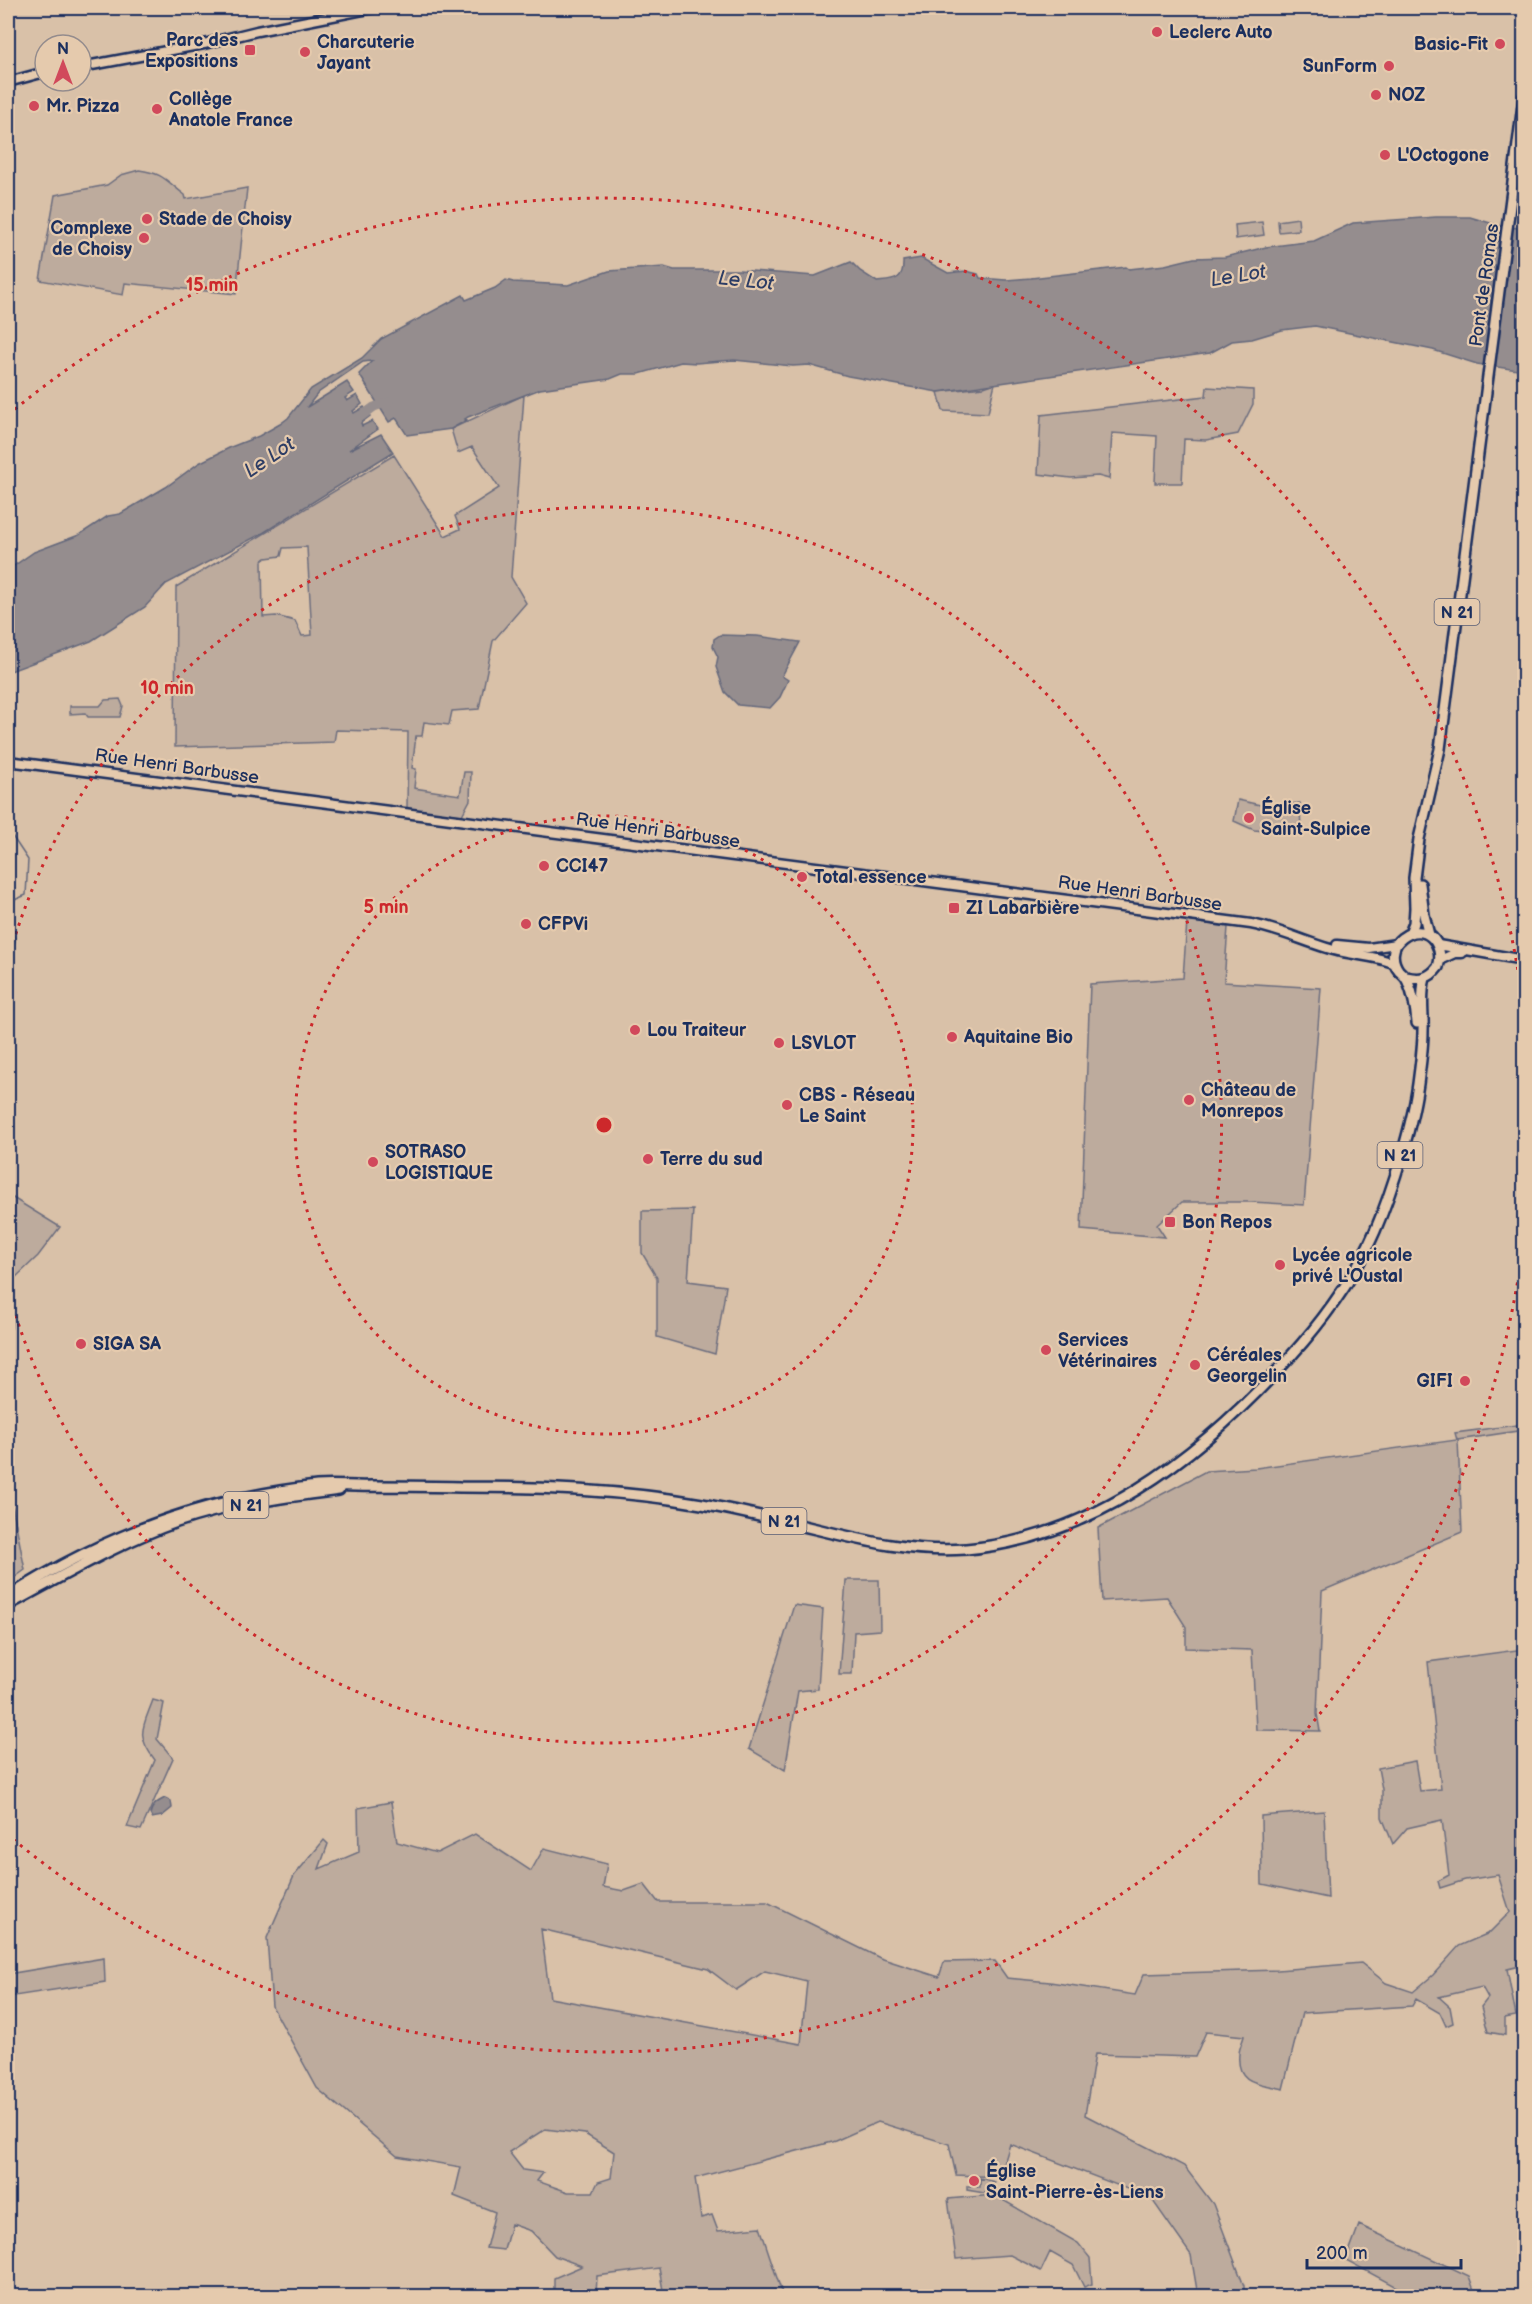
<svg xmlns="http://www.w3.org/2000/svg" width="1532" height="2304" font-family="'Balsamiq Sans',sans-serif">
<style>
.green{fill:#bdab9d;stroke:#6c6d7e;stroke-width:1.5;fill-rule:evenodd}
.water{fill:#958d8e;stroke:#64677b;stroke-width:1.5}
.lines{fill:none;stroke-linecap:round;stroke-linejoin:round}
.stream{stroke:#64677b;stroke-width:1.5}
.river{stroke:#958d8e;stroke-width:9}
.secondary-casing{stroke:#1b2f5e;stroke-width:13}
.primary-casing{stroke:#1b2f5e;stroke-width:14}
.secondary{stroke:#e5caad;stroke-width:8}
.primary{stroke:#e5caad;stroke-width:9}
.ring{fill:none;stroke:#cd282b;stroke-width:3;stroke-dasharray:3 6}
.poi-dot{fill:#d1495b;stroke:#e5caad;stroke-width:2}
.labels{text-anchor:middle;stroke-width:4.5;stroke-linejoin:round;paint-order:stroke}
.shield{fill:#e5caad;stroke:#585e76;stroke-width:1.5}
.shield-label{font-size:16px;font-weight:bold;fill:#1b2f5e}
.poi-label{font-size:18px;font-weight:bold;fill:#1b2f5e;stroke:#e5caad;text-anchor:start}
.street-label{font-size:18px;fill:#1b2f5e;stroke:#e5caad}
.water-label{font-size:20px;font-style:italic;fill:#2d3d65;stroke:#e5caad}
.centre{fill:#cd282b;stroke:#e5caad;stroke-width:3}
.ring-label{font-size:18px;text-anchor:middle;font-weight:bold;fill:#cd282b;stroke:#e5caad;stroke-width:4.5;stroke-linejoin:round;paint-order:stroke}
</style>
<rect width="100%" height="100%" fill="#d9c1a8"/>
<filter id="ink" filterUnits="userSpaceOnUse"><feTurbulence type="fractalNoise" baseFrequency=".0167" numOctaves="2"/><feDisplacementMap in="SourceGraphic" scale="12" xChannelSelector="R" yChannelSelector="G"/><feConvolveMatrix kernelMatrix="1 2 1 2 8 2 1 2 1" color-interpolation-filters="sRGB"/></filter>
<g filter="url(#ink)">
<path class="green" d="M 139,170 C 164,173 167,182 185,195 L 186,199 L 247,188 L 236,294 L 125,283 L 123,295 L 40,280 L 55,195 L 107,185 L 121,175 Z
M 1298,218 L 1299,230 L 1279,232 L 1278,221 Z
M 1262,222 L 1264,235 L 1236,239 L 1235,225 Z
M 995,383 L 988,413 L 943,411 L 938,392 L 984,387 Z
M 1207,387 L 1253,390 L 1253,404 L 1238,434 L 1206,440 L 1184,439 L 1182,483 L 1155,483 L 1157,436 L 1112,433 L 1109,479 L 1098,476 L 1071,478 L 1038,474 L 1041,415 L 1206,396 Z
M 524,395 L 511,577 L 526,603 L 493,641 L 479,709 L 452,711 L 449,725 L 424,722 L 422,736 L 416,736 L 412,768 L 416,769 L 414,788 L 460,795 L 464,772 L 471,772 L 470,800 L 462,815 L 407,809 L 408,732 L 336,730 L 334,742 L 175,747 L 176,587 L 394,455 L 445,536 L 460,529 L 455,516 L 499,488 L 472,447 L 458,453 L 451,429 ZM 307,547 L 312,635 L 302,636 L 295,621 L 276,616 L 263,617 L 262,561 L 266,558 L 281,556 L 283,548 Z
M 120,699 L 123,706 L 120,717 L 88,717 L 85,713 L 70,714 L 70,706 L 100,706 L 105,700 Z
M 1238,800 L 1278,809 L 1288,804 L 1300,803 L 1301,834 L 1254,830 L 1234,821 Z
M 1187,921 L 1228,927 L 1224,982 L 1321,988 L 1304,1205 L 1251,1202 L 1182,1202 L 1157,1225 L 1165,1237 L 1081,1230 L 1090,984 L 1183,978 Z
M 8,1195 L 60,1227 L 38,1256 L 15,1278 L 11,1328 L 8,1330 Z
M 693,1210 L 688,1281 L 726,1286 L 715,1354 L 657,1337 L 657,1278 L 642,1253 L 642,1211 Z
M 1524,1424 L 1524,1430 L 1458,1440 L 1462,1532 L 1322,1591 L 1317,1714 L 1320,1731 L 1256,1730 L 1252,1650 L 1186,1648 L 1186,1627 L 1167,1597 L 1102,1601 L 1098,1528 L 1206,1471 L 1256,1468 L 1457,1440 L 1455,1433 Z
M 8,1484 L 25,1570 L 8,1582 Z
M 846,1580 L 879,1580 L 880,1630 L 854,1632 L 852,1674 L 839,1674 Z
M 794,1605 L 823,1609 L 818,1689 L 798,1691 L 785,1770 L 749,1749 Z
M 1524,1649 L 1524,1965 L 1507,1969 L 1516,2016 L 1505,2018 L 1505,2035 L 1488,2032 L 1481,2007 L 1488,1998 L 1482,1987 L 1439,1997 L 1450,2007 L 1453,2023 L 1446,2026 L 1440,2013 L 1416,1999 L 1412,2006 L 1302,2013 L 1283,2089 C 1260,2083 1236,2085 1239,2054 C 1239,2048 1243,2041 1244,2036 L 1206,2032 L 1195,2057 L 1095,2054 L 1085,2115 L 1184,2166 L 1213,2204 L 1244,2286 L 1244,2296 L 1198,2296 L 1191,2255 L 1151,2198 L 1010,2144 L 1000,2177 L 956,2175 L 949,2144 L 878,2122 L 835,2141 L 695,2178 L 701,2218 L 712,2215 L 718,2231 L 760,2227 L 783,2296 L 664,2296 L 659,2268 L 597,2276 L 596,2296 L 554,2296 L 554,2278 L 582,2266 L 555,2256 L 531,2231 L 511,2224 L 504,2250 L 486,2248 L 495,2212 L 454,2196 L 461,2167 L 397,2156 L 317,2088 L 272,2006 L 267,1938 L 294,1876 L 324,1840 L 328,1844 L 319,1869 L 359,1852 L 358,1808 L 391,1802 L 397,1842 L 437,1853 L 475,1834 L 531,1871 L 544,1848 L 607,1864 L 603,1887 L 624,1891 L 644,1884 L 658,1902 L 767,1902 L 880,1958 L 939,1977 L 944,1962 L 995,1961 L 1007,1978 L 1050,1982 L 1135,1995 L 1144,1974 L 1278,1970 L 1361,1963 L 1386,1983 L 1413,1992 L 1433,1975 L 1459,1946 L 1489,1933 L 1510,1912 L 1498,1875 L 1465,1880 L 1440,1888 L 1438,1881 L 1449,1875 L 1442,1820 L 1407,1828 L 1393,1844 L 1382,1817 L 1382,1789 L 1378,1768 L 1415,1761 L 1420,1791 L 1441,1789 L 1428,1662 ZM 541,1929 L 708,1969 L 736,1990 L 765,1971 L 807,1981 L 801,2044 L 550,1998 ZM 545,2129 L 585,2134 L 614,2152 L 611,2178 L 598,2182 L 593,2192 L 568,2192 L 537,2181 L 543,2173 L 523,2170 L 509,2152 Z
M 153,1700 L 164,1703 L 157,1739 L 173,1758 L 141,1830 L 127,1827 L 155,1760 C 135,1735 143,1727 153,1700 Z
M 1324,1811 L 1328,1898 L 1262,1884 L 1261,1816 Z
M 104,1958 L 105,1982 L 8,1997 L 8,1974 Z
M 980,2178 L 995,2182 L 990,2194 L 967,2190 L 967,2186 L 972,2186 L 972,2184 L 977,2184 L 977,2187 L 980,2187 Z
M 994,2195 L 1078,2243 L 1090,2258 L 1092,2284 L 1084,2287 L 1073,2265 L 1050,2252 L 1041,2271 L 1010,2255 L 956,2259 L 948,2199 Z
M 1359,2225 L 1469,2276 L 1476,2296 L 1413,2296 L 1346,2260 Z"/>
<path class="water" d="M 1436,217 L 1470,217 L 1504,227 L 1524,228 L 1524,371 L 1477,364 L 1433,350 L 1315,326 L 1282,330 L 1252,339 L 1232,341 L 1210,353 L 938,392 L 848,376 L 809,365 L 793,366 L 734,360 L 696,363 L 681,362 L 639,374 L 622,374 L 610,379 L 540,389 L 468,417 L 465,419 L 467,420 L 451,429 L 407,435 L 396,418 L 389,422 L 359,374 L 372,361 L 363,362 L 318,393 L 307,407 L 347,382 L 354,392 L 345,398 L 347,401 L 357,395 L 362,404 L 353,411 L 354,413 L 364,407 L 370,416 L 361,423 L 362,426 L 372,421 L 378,429 L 349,450 L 381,434 L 393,452 L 263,533 L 166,584 L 145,607 L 91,641 L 8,672 L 8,570 L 34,552 L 79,535 L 108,516 L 120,514 L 132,507 L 166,487 L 199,463 L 231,447 L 259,436 L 280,424 L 288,418 L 311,389 L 362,358 L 381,339 L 463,295 L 466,300 L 495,288 L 506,280 L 513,282 L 568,285 L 609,271 L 664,267 L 674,270 L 739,270 L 815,276 L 851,262 L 860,271 L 877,282 C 894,280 904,281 903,261 L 921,258 L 948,273 L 966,271 L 978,274 L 980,278 L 1006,280 L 1031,278 L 1126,267 L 1129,269 L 1165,265 L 1194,258 L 1225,257 L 1266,247 L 1314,241 L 1353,223 Z
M 720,635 L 757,636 L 800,642 L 782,676 L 788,680 L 780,697 L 770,708 L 738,705 L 725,692 L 716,667 L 718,657 L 713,647 L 714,639 Z
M 165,1798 L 171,1801 L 172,1808 L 162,1816 L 152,1818 L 150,1814 C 152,1805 157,1802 165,1798 Z"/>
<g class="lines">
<path class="stream" d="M 8,830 L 28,860 L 26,895 L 12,901 L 8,911
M 8,913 L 15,940 L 8,973
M 8,982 L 12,994 L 8,1009"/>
<path class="river" d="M 359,418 L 374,407 L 389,402"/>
<defs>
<path id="secondary" d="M 81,67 L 204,44 L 257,31 L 373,8
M 8,82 L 45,72
M 8,761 L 1251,924 C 1278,929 1301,940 1327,948 C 1350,956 1374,954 1395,964
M 1337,945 L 1369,948 L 1396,944
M 1438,945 L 1524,960
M 1440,960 L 1455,953 L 1462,953"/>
<path id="primary" d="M 1420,884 L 1424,915 L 1429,935
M 1410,933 L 1414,923 L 1415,908 L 1414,878 L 1419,839 L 1440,749 L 1524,97
M 1406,977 C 1420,980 1429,979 1438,967 C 1446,944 1425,920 1402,938 C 1391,946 1391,961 1399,971 C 1403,975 1406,976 1408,982 C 1413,994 1416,1009 1417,1023
M 8,1597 C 101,1537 206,1498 317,1486 C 335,1484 353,1487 371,1486 C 401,1486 430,1486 460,1487 C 541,1487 622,1490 702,1504 C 740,1511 778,1520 816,1529 C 865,1541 915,1553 966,1549 C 1092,1538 1195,1459 1278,1370 C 1317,1329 1352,1284 1375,1231 C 1393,1189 1414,1121 1419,1076 C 1421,1061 1423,1046 1423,1031 C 1424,1013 1420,996 1425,978
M 8,1605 C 63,1576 117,1543 177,1522 C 229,1504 285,1497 339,1490"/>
</defs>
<use href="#secondary" class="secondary-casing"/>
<use href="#primary" class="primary-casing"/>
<use href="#secondary" class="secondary"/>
<use href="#primary" class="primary"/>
</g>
</g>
<g class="ring">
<circle cx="604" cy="1125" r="309"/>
<path d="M8 960A618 618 0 1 1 8 1290"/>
<path d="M1524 1238A927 927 0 0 1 8 1835M8 415A927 927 0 0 1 1524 1012"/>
</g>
<g class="poi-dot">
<circle cx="1157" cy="32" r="6"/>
<circle cx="1500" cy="44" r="6"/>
<rect x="244" y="44" width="12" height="12" rx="3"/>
<circle cx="305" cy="52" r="6"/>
<circle cx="1389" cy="66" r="6"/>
<circle cx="1376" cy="95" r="6"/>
<circle cx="34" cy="106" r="6"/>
<circle cx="157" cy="109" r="6"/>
<circle cx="1385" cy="155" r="6"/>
<circle cx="147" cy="219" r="6"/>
<circle cx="144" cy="238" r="6"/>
<circle cx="1249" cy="818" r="6"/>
<circle cx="544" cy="866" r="6"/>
<circle cx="802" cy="877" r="6"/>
<rect x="948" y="902" width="12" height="12" rx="3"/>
<circle cx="526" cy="924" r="6"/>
<circle cx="635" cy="1030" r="6"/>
<circle cx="952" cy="1037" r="6"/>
<circle cx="779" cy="1043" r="6"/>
<circle cx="1189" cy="1100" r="6"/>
<circle cx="787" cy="1105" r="6"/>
<circle cx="648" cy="1159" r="6"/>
<circle cx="373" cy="1162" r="6"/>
<rect x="1164" y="1216" width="12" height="12" rx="3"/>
<circle cx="1280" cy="1265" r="6"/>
<circle cx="81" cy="1344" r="6"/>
<circle cx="1046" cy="1350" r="6"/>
<circle cx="1195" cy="1365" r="6"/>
<circle cx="1465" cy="1381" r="6"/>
<circle cx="974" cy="2181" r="6"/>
</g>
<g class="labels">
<g class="shield">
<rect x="1434.5" y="599" width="45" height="26" rx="4.5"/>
<rect x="1377.5" y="1142" width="45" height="26" rx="4.5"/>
<rect x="223.5" y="1492" width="45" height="26" rx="4.5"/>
<rect x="761.5" y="1508" width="45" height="26" rx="4.5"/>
</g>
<g class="shield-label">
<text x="1457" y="618">N 21</text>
<text x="1400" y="1161">N 21</text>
<text x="246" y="1511">N 21</text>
<text x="784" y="1527">N 21</text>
</g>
<g class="poi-label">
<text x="1169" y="38">Leclerc Auto</text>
<text x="238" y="46" text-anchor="end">Parc des<tspan x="238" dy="21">Expositions</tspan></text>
<text x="317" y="48">Charcuterie<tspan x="317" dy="21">Jayant</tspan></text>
<text x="1488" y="50" text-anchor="end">Basic-Fit</text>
<text x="1377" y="72" text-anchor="end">SunForm</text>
<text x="1388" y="101">NOZ</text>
<text x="169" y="105">Collège<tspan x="169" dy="21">Anatole France</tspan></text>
<text x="46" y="112">Mr. Pizza</text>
<text x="1397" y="161">L'Octogone</text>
<text x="159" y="225">Stade de Choisy</text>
<text x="132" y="234" text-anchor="end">Complexe<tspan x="132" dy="21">de Choisy</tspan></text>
<text x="1261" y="814">Église<tspan x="1261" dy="21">Saint-Sulpice</tspan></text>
<text x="556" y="872">CCI47</text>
<text x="814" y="883">Total essence</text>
<text x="966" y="914">ZI Labarbière</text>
<text x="538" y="930">CFPVi</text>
<text x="647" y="1036">Lou Traiteur</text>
<text x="964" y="1043">Aquitaine Bio</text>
<text x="791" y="1049">LSVLOT</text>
<text x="1201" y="1096">Château de<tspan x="1201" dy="21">Monrepos</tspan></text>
<text x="799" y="1101">CBS - Réseau<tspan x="799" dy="21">Le Saint</tspan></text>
<text x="385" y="1158">SOTRASO<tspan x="385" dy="21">LOGISTIQUE</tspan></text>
<text x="660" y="1165">Terre du sud</text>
<text x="1182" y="1228">Bon Repos</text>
<text x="1292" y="1261">Lycée agricole<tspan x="1292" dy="21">privé L'Oustal</tspan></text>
<text x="1058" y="1346">Services<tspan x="1058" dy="21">Vétérinaires</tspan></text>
<text x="93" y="1350">SIGA SA</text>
<text x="1207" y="1361">Céréales<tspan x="1207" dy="21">Georgelin</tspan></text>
<text x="1453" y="1387" text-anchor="end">GIFI</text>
<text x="986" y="2177">Église<tspan x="986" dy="21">Saint-Pierre-ès-Liens</tspan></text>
</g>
<g class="street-label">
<text transform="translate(1484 285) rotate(-82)" y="6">Pont de Romas</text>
<text transform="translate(177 766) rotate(8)" y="6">Rue Henri Barbusse</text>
<text transform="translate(658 830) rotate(8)" y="6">Rue Henri Barbusse</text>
<text transform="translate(1140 893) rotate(8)" y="6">Rue Henri Barbusse</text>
</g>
<g class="water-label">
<text transform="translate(1238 275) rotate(-9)" y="7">Le Lot</text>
<text transform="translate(746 280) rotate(6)" y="7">Le Lot</text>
<text transform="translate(269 457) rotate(-34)" y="7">Le Lot</text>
</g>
</g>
<circle cx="604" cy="1125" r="9" class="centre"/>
<g class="ring-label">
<text x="212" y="291">15 min</text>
<text x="167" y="694">10 min</text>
<text x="386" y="913">5 min</text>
</g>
<rect width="1532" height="2304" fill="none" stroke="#e5caad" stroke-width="30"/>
<rect x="15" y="15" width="1502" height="2274" fill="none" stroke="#1b2f5e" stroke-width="2" filter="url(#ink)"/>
<g transform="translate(63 63)"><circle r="28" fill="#e5caad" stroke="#948c8d" stroke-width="1.5"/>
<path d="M0-4.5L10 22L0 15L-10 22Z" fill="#d1495b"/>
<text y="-9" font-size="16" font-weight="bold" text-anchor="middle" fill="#1b2f5e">N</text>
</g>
<path d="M1307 2259v9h154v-9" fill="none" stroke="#1b2f5e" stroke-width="3"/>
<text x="1316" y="2259" font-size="18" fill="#1b2f5e" stroke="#e5caad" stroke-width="4.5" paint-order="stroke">200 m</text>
</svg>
